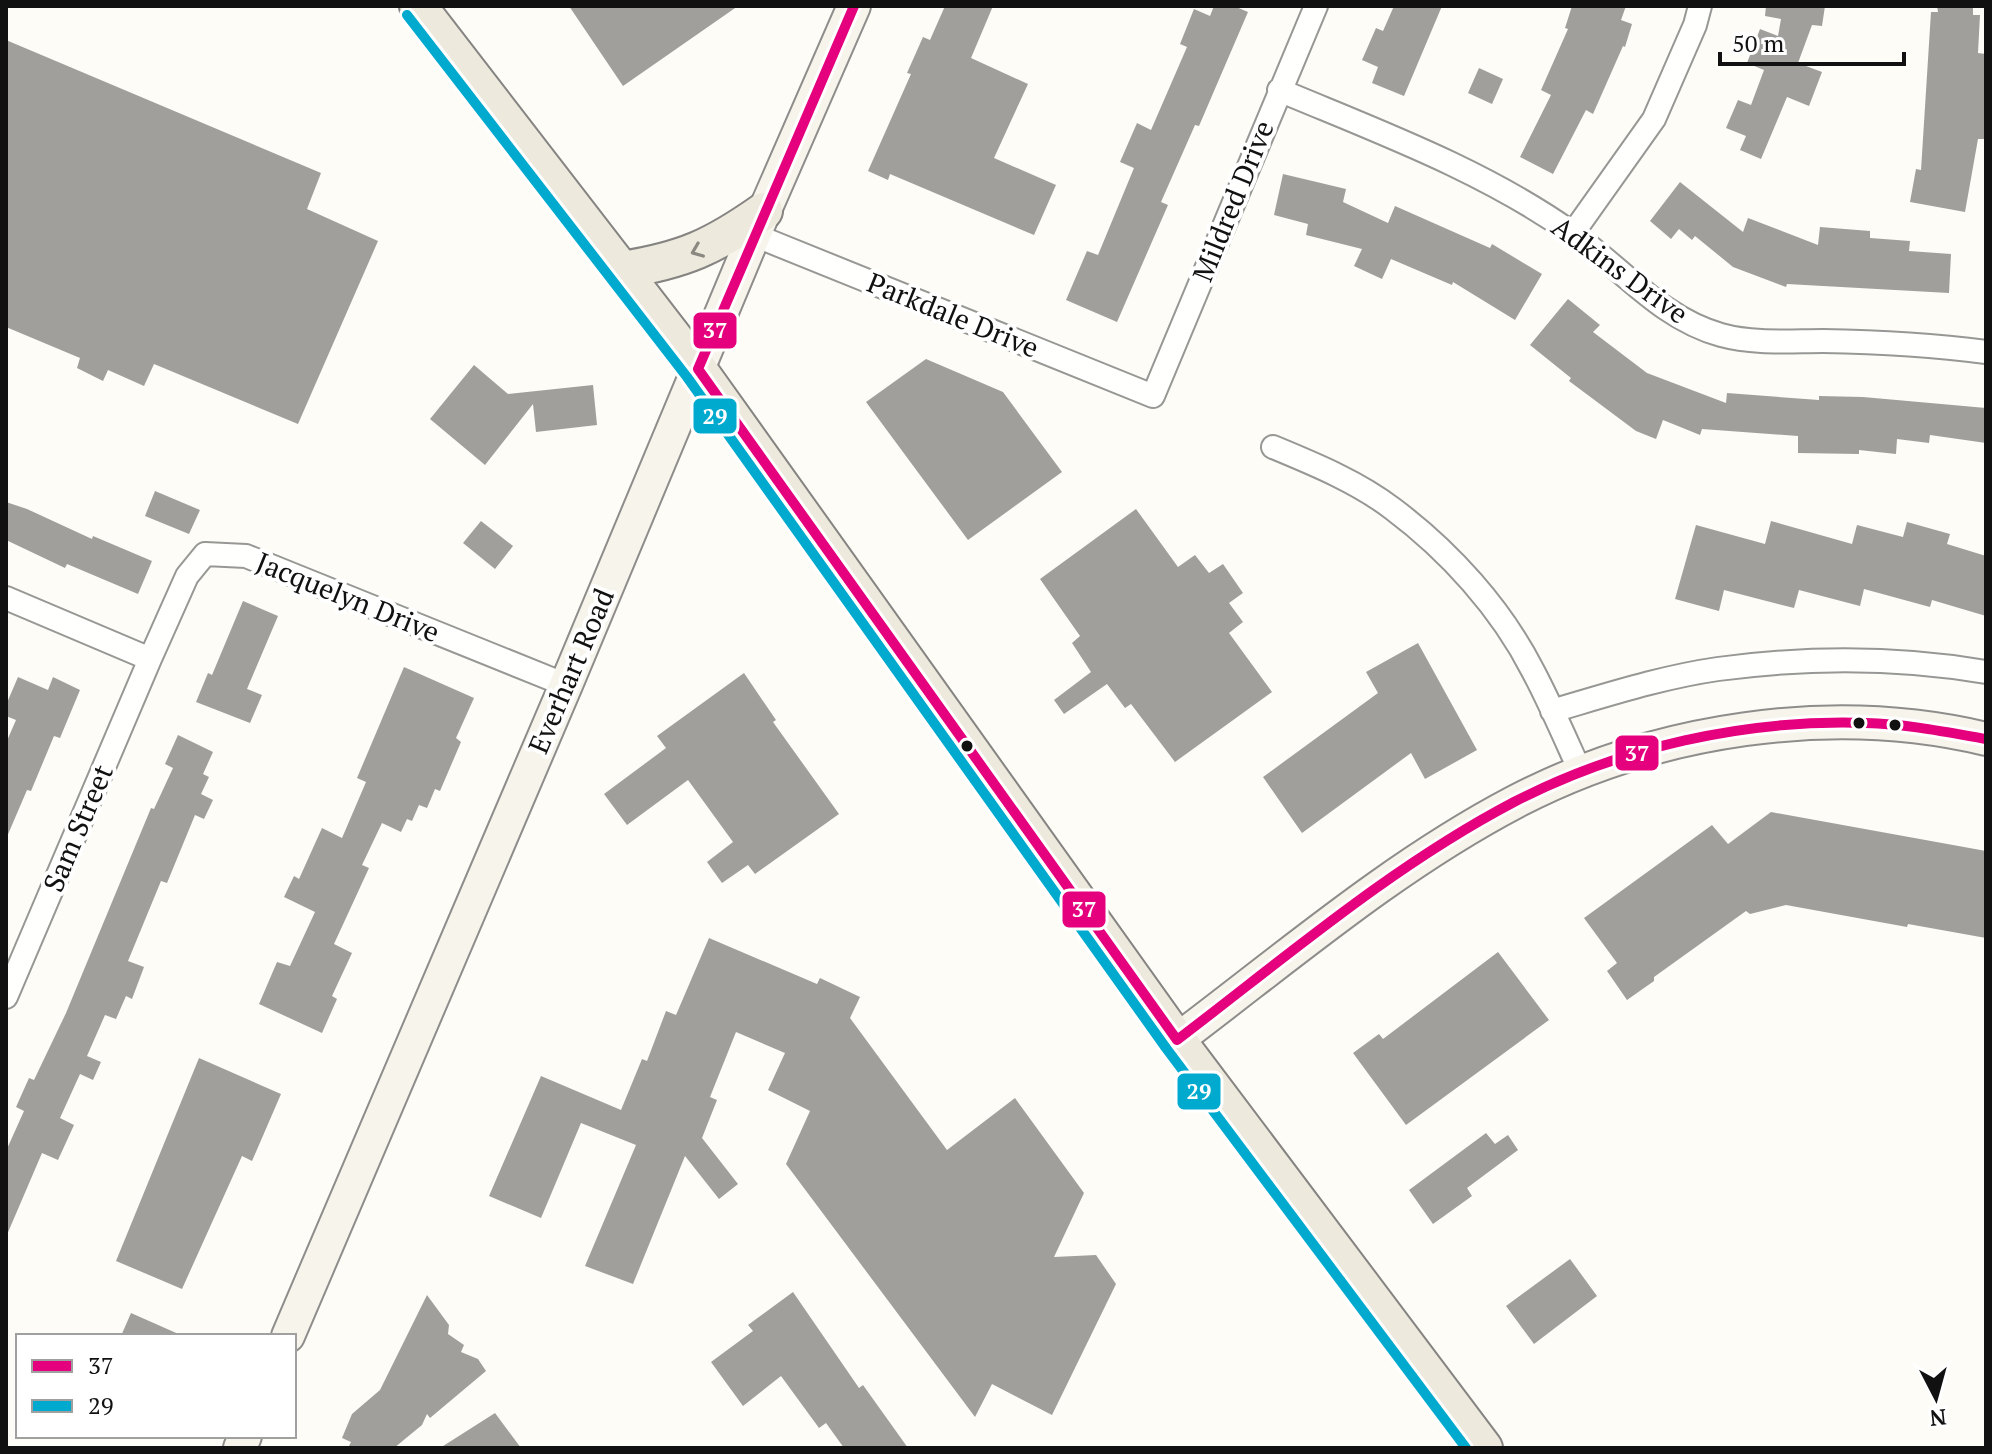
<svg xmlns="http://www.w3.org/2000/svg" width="1992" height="1454" font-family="'PT Serif',serif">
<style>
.building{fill:#a19f9c}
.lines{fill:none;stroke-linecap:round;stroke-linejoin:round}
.street-casing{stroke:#979795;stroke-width:26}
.secondary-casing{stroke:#8e8d8b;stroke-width:36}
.primary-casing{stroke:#858482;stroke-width:40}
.street{stroke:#fffffe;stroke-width:22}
.secondary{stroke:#f6f4eb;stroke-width:32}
.primary{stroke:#ede9dc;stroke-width:36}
.bus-1-casing{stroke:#fff;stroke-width:16}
.bus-2-casing{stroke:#fff;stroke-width:16}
.bus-1{stroke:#e5007d;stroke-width:10}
.bus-2{stroke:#00a9ce;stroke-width:10}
.oneway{stroke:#8a8881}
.bus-dot{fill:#111;stroke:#fff;stroke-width:3}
.labels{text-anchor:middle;stroke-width:8;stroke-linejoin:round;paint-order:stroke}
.street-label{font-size:28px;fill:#111;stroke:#fff}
.line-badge{stroke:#fff;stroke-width:3}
.badge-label{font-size:22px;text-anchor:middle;font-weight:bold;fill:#fff}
</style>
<rect width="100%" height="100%" fill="#fdfcf7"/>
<path class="building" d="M 569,6 L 738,6 L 623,86 Z
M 945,6 L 993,6 L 971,58 L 1028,84 L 994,158 L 1056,185 L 1034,235 L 890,174 L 888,180 L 868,171 L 911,74 L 907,73 L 923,37 L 930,40 Z
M 1214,6 L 1234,6 L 1248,12 L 1199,126 L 1195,125 L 1161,202 L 1168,205 L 1117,322 L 1066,300 L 1087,251 L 1098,255 L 1134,168 L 1120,162 L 1137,123 L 1151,130 L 1187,47 L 1180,44 L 1194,9 L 1210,16 Z
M 1394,6 L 1442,6 L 1404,96 L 1372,83 L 1378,67 L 1362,60 L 1376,28 L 1383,31 Z
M 1572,6 L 1626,6 L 1621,20 L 1632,24 L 1625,47 L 1623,46 L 1593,114 L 1586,110 L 1553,174 L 1520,157 L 1551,95 L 1541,90 L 1568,29 L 1565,28 Z
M 1766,6 L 1825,6 L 1822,26 L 1812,25 L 1798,63 L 1822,72 L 1809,106 L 1787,97 L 1761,159 L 1740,150 L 1746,136 L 1726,128 L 1738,100 L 1751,105 L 1764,70 L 1747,63 L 1760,29 L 1778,36 L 1781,19 L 1765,16 Z
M 1937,6 L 1973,6 L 1973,15 L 1980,15 L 1978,53 L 1986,54 L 1985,139 L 1978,139 L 1965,212 L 1910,202 L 1916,169 L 1921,170 L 1931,12 L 1938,12 Z
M 6,40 L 321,173 L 307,209 L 378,241 L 298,424 L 154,364 L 144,386 L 108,370 L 103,381 L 77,368 L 80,358 L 6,327 Z
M 1479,68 L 1503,79 L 1492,104 L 1468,93 Z
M 1283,174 L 1346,189 L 1343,202 L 1388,223 L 1395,206 L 1490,248 L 1492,244 L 1542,274 L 1515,320 L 1453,282 L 1452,285 L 1391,259 L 1382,279 L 1354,266 L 1362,249 L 1306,235 L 1308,224 L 1274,215 Z
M 1680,182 L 1743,232 L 1748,218 L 1818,245 L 1820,227 L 1870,231 L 1870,238 L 1910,241 L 1909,251 L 1951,254 L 1949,293 L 1787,284 L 1786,287 L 1733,267 L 1695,236 L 1692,240 L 1679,229 L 1671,239 L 1650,221 Z
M 1568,299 L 1600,325 L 1593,332 L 1647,373 L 1726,403 L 1727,393 L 1819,400 L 1819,396 L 1863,397 L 1986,408 L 1986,443 L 1930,435 L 1929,443 L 1897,439 L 1896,454 L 1859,450 L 1859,454 L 1798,453 L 1798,436 L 1702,429 L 1700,435 L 1663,420 L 1656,439 L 1636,431 L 1569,381 L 1571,378 L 1530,345 Z
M 926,359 L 1003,392 L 1062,472 L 968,540 L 866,402 Z
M 474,365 L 508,394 L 593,385 L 597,425 L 536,432 L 533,404 L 485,465 L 430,419 Z
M 155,491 L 200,510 L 189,534 L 145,516 Z
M 6,502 L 27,509 L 92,539 L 93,536 L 152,561 L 138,594 L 67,564 L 65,568 L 6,540 Z
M 1136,509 L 1178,567 L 1195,555 L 1209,573 L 1223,564 L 1243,593 L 1229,603 L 1243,622 L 1229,633 L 1272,692 L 1175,762 L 1131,704 L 1125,708 L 1107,684 L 1064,714 L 1054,700 L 1091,672 L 1072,643 L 1080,636 L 1040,579 Z
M 481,521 L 513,546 L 495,569 L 463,543 Z
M 1771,521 L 1852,544 L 1857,525 L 1903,537 L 1907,522 L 1950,534 L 1947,544 L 1986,556 L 1986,616 L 1932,600 L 1930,607 L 1864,589 L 1860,606 L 1799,590 L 1794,608 L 1724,590 L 1719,611 L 1675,599 L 1696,525 L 1765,544 Z
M 243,601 L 278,616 L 247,689 L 262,695 L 250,723 L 196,702 L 208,673 L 212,675 Z
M 1418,643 L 1477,750 L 1425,779 L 1411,753 L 1302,833 L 1263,777 L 1378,693 L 1366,672 Z
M 404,667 L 474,698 L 456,738 L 461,742 L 440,791 L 435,789 L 427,808 L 419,805 L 412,821 L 407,819 L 401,832 L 382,823 L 362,865 L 369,868 L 334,944 L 352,953 L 332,996 L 337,999 L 322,1033 L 259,1004 L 277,962 L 290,966 L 315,912 L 284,897 L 294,876 L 299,879 L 322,828 L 342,838 L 366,782 L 357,778 Z
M 744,673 L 776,720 L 773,722 L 839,814 L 755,874 L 748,865 L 722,883 L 707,862 L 733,842 L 688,780 L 627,825 L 604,794 L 666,748 L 657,736 Z
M 18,677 L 48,690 L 53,677 L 80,690 L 60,738 L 54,736 L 31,791 L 27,790 L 6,839 L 6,743 L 16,720 L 6,716 L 6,705 Z
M 178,735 L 213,752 L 203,774 L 209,777 L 201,794 L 213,800 L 204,819 L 195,815 L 167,883 L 161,881 L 128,961 L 144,967 L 132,999 L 126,996 L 116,1019 L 105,1015 L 87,1056 L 101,1062 L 93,1080 L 80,1074 L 60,1118 L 74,1125 L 58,1160 L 42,1153 L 6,1237 L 6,1151 L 24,1111 L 16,1107 L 29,1078 L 34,1080 L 66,1013 L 151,808 L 154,809 L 173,768 L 165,764 Z
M 1771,812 L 1986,851 L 1986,938 L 1908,924 L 1907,927 L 1786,905 L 1750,914 L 1746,911 L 1654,977 L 1654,981 L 1627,1000 L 1607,971 L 1617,963 L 1584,918 L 1712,825 L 1728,844 Z
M 709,938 L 817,984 L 820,978 L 860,997 L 850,1018 L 947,1150 L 1015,1098 L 1084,1193 L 1054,1257 L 1096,1255 L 1116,1284 L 1052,1415 L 992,1384 L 975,1417 L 786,1164 L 810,1111 L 768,1090 L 785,1053 L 736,1032 L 710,1097 L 717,1100 L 702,1138 L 738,1184 L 719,1199 L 685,1156 L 633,1284 L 585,1266 L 636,1145 L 581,1123 L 541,1218 L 489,1196 L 541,1076 L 621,1110 L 642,1059 L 647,1061 L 666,1011 L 676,1015 Z
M 1498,952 L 1549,1020 L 1406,1125 L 1353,1053 L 1379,1034 L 1383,1039 Z
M 199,1058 L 281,1094 L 252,1161 L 242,1156 L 182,1289 L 116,1261 Z
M 1486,1133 L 1495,1144 L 1508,1135 L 1518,1150 L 1467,1188 L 1472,1196 L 1433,1224 L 1409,1190 Z
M 1570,1259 L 1597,1296 L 1534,1344 L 1506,1306 Z
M 793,1292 L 859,1388 L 863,1385 L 908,1448 L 844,1448 L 826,1423 L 819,1428 L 781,1376 L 743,1406 L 711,1362 L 753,1331 L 748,1325 Z
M 427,1295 L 449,1325 L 448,1334 L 464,1345 L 461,1352 L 478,1359 L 486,1371 L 430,1418 L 427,1414 L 422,1425 L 394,1448 L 348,1448 L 351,1442 L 342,1438 L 352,1414 L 380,1390 Z
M 131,1313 L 183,1336 L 121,1336 Z
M 495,1413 L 521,1448 L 440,1448 Z"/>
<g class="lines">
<defs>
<path id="street" d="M 1279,90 C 1379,132 1483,170 1572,233 C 1622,268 1660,318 1721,335 C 1754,344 1789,341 1823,341 C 1878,342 1932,345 1986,352
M 1573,233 L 1654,119 L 1695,25 L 1700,6
M 754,235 L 1153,396 L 1316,6
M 1273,447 C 1314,464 1358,482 1393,509 C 1449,551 1501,608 1533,671 C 1550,703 1565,738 1580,771
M 6,598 L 150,659
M 1552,711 C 1607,695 1662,677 1718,669 C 1807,657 1898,657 1986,672
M 6,997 L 150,659 L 187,576 L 205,554 L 246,556 L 566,685"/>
<path id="secondary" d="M 1177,1040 C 1286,958 1393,866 1515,802 C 1655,729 1830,702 1986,739
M 288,1336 L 566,685 L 754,235 L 854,6
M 240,1448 L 245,1436"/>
<path id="primary" d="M 418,6 L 698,369 L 1177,1040 L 1484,1448
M 622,270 C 684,260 713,247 764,211"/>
</defs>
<use href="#street" class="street-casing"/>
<use href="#secondary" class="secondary-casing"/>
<use href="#primary" class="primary-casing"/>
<use href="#street" class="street"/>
<use href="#secondary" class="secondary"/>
<use href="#primary" class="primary"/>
<defs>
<path id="bus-1" d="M 854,6 L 698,369 L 1177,1040 C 1286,957 1392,866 1514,802 C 1621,747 1745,719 1866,723 C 1906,724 1946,732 1986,739"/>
<path id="bus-2" d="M 407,15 L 687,377 L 1166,1048 L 1466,1448"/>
</defs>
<use href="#bus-1" class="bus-1-casing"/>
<use href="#bus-2" class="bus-2-casing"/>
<use href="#bus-1" class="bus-1"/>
<use href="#bus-2" class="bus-2"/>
</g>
<defs><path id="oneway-chevron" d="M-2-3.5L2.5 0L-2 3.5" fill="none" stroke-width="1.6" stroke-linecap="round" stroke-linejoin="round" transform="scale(2)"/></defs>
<use class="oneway" href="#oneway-chevron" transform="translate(697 251) rotate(158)"/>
<g class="bus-dot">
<circle cx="1859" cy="723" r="7"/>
<circle cx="1895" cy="725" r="7"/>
<circle cx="967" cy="746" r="7"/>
</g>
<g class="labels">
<g class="street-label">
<text transform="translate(1233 201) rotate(-68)" y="10">Mildred Drive</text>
<text transform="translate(1620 270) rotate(36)" y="10">Adkins Drive</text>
<text transform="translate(953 315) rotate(22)" y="10">Parkdale Drive</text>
<text transform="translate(348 597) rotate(22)" y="10">Jacquelyn Drive</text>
<text transform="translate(571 671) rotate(-67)" y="10">Everhart Road</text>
<text transform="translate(78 828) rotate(-67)" y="10">Sam Street</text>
</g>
</g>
<g class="line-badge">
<rect x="692" y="311" width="46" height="39" rx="8" fill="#e5007d"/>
<rect x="692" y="397" width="46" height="38" rx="8" fill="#00a9ce"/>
<rect x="1614" y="734" width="46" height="38" rx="8" fill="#e5007d"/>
<rect x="1061" y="890" width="46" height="39" rx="8" fill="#e5007d"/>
<rect x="1176" y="1072" width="46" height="39" rx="8" fill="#00a9ce"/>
</g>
<g class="badge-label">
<text x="715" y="338">37</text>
<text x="715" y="424">29</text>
<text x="1637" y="761">37</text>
<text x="1084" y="917">37</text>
<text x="1199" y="1099">29</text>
</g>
<rect width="1992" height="1454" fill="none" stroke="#111111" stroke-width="16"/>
<rect x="16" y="1334" width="280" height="104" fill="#ffffff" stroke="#a0a0a0" stroke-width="2"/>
<rect x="32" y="1360" width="40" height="12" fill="#e5007d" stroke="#a0a0a0" stroke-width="2"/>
<text x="88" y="1374" font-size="24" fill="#111111">37</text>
<rect x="32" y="1400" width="40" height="12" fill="#00a9ce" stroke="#a0a0a0" stroke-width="2"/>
<text x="88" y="1414" font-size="24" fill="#111111">29</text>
<g transform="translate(1936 1398) rotate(174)" stroke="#ffffff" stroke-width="6" paint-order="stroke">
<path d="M0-6L14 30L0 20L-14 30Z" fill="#111111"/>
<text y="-12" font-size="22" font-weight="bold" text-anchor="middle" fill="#111111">N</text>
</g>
<path d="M1720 52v12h184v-12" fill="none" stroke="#111111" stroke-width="4"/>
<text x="1732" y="52" font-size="24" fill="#111111" stroke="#ffffff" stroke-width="6" paint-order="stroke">50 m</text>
</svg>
